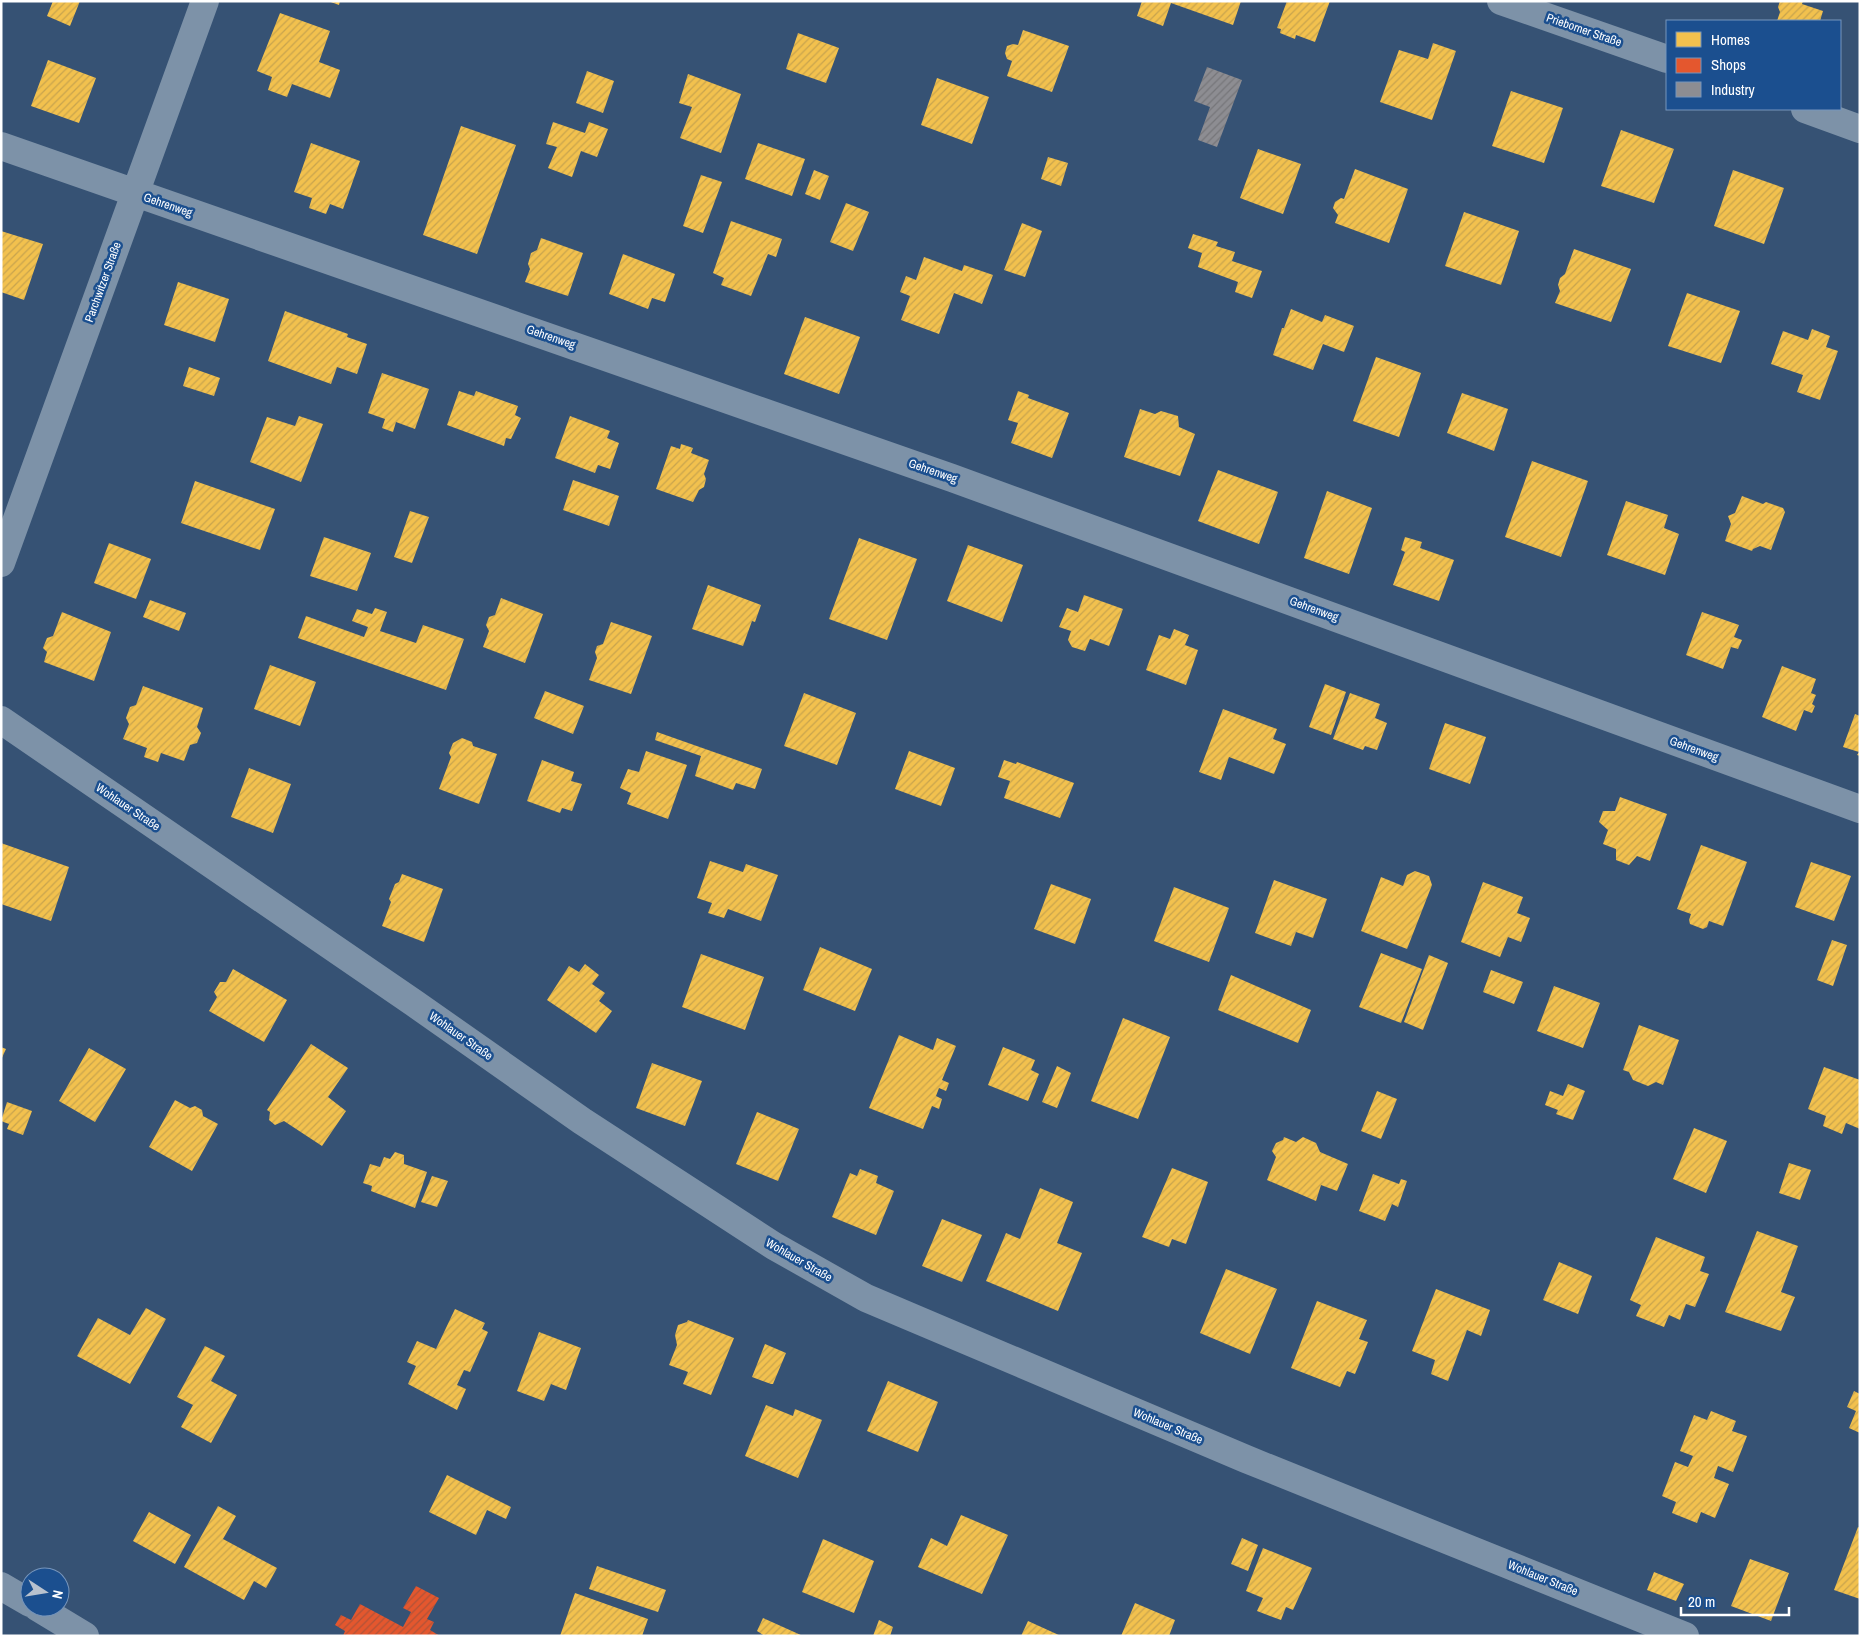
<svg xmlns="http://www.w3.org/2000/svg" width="1861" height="1637" font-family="'Archivo Narrow',sans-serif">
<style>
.homes{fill:url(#homes-hatch)}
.shops{fill:url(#shops-hatch)}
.industry{fill:url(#industry-hatch)}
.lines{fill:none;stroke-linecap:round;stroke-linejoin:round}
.minor{stroke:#7d92a8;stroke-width:28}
.tertiary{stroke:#7d92a8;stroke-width:28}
.labels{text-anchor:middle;stroke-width:5;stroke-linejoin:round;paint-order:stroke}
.street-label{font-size:12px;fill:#fff;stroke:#1b4f8f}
</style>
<defs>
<pattern id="homes-hatch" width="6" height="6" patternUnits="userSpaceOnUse" patternTransform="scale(1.25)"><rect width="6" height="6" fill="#f2c14e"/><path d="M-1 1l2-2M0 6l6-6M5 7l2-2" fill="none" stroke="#c8a44e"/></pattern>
<pattern id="shops-hatch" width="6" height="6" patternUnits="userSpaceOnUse" patternTransform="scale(1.25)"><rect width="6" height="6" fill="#e4572e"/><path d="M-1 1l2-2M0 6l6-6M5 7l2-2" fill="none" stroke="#af5338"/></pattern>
<pattern id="industry-hatch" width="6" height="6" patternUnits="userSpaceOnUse" patternTransform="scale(1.25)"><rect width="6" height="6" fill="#8d8d92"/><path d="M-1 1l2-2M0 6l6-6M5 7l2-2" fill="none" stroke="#76767a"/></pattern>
</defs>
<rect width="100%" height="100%" fill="#365274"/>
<path class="homes" d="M 53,1 L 80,1 L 70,26 L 47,16 Z
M 328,1 L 340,1 L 339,5 Z
M 1142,1 L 1241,1 L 1233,25 L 1171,3 L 1163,26 L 1137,16 Z
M 1287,1 L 1330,1 L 1315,42 L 1296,35 L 1295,39 L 1280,33 L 1281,29 L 1277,28 Z
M 1780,1 L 1803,1 L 1802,4 L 1823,11 L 1820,21 L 1777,21 L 1780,12 L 1778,7 Z
M 280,13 L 330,31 L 319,62 L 340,70 L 330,98 L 292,84 L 287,97 L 268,90 L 272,77 L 257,71 Z
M 1023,30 L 1069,46 L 1052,92 L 1007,76 L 1012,61 L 1007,59 L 1005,53 L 1007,46 L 1013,44 L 1018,45 Z
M 798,33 L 839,48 L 826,83 L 786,69 Z
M 1433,43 L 1456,51 L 1432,120 L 1380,102 L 1399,50 L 1428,59 Z
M 48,60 L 96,78 L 79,123 L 31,106 Z
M 587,71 L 614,81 L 603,113 L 576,103 Z
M 688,74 L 741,94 L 721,153 L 680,138 L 692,107 L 679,103 Z
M 937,78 L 989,97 L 972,144 L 921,125 Z
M 1511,91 L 1563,108 L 1544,163 L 1492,146 Z
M 553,122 L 585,133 L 589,122 L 608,129 L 597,157 L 581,151 L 572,177 L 548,168 L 557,147 L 546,144 Z
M 461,126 L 516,145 L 477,254 L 423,235 Z
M 1621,130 L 1674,149 L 1654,203 L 1601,186 Z
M 311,143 L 360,161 L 343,209 L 330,204 L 326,214 L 309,208 L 312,198 L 294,192 Z
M 758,143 L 805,159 L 792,196 L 745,179 Z
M 1258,149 L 1301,164 L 1283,214 L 1240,198 Z
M 1048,157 L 1068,163 L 1061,186 L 1041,179 Z
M 1355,169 L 1408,189 L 1389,243 L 1335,223 L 1338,215 L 1333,208 L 1335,202 L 1341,198 L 1344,199 Z
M 814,170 L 829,176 L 820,200 L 805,194 Z
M 1733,170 L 1784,188 L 1764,244 L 1714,226 Z
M 701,175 L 722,182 L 703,233 L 683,226 Z
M 846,203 L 869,212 L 853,251 L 830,242 Z
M 1464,212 L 1519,231 L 1501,285 L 1445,266 Z
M 731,221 L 782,239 L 776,257 L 768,254 L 751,296 L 721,285 L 724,278 L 713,273 Z
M 1022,223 L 1042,231 L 1025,277 L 1004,270 Z
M 1,231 L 43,244 L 24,300 L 1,292 Z
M 1193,234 L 1218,242 L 1216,246 L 1235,252 L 1232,261 L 1262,271 L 1252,298 L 1235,292 L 1238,282 L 1198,267 L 1202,253 L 1188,248 Z
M 541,238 L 583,253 L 568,296 L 525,282 L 530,269 L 528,264 L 531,253 L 537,250 Z
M 1574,249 L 1631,269 L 1611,322 L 1555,303 L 1560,291 L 1558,285 L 1560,278 L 1565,274 Z
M 623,254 L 675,274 L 665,302 L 652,298 L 648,309 L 609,294 Z
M 924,257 L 962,271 L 964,265 L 993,275 L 982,304 L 954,293 L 939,334 L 901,320 L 910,296 L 900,292 L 906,276 L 916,280 Z
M 178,282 L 229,299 L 215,342 L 164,325 Z
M 1687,293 L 1740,311 L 1721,363 L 1668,346 Z
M 1291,309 L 1322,322 L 1325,315 L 1354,326 L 1344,352 L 1323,344 L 1313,370 L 1273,355 L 1282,328 L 1284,328 Z
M 285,311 L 348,334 L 347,337 L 367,344 L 357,374 L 337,367 L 331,384 L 268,361 Z
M 805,317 L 860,337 L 839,394 L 784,374 Z
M 1812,329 L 1830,336 L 1826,347 L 1838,351 L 1820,400 L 1797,392 L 1803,375 L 1771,364 L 1783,331 L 1808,340 Z
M 1376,357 L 1421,373 L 1399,437 L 1353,421 Z
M 189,367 L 220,378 L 214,396 L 183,386 Z
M 382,373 L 429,389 L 415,429 L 396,422 L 393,432 L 382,428 L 385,419 L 368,413 Z
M 459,391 L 474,396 L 476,391 L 518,406 L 515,415 L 521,418 L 511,439 L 506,438 L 504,446 L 447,425 Z
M 1018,391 L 1029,395 L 1028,398 L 1069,413 L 1052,458 L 1011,443 L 1018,423 L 1008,420 Z
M 1462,393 L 1508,409 L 1494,451 L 1447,433 Z
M 1140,409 L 1155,414 L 1161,411 L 1178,416 L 1179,427 L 1195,434 L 1180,476 L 1124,457 Z
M 299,416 L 323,424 L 301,482 L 250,462 L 267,417 L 295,426 Z
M 570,416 L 610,431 L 607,438 L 619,443 L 610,469 L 598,465 L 595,473 L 555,458 Z
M 681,444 L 693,448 L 691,453 L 709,460 L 704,474 L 706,479 L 704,487 L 699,490 L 693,502 L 656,489 L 671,446 L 680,449 Z
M 1532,461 L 1588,481 L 1561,557 L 1505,537 Z
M 1218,470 L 1278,492 L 1259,544 L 1198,521 Z
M 573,480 L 619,496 L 609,526 L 563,510 Z
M 195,481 L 275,509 L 260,550 L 181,523 Z
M 1327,491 L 1372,508 L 1349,574 L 1304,558 Z
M 1742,496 L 1763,504 L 1766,502 L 1783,508 L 1785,512 L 1771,550 L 1760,546 L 1753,549 L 1752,551 L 1725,541 L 1731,524 L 1728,516 L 1735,513 Z
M 1626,501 L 1668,515 L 1664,528 L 1679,534 L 1665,575 L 1607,555 Z
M 410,511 L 429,517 L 412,563 L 394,557 Z
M 324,537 L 371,553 L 357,591 L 310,576 Z
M 1405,537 L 1422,542 L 1420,548 L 1454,560 L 1439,601 L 1393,585 L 1405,552 L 1401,550 Z
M 859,538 L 917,559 L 887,640 L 829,619 Z
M 109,543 L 151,559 L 136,599 L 94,583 Z
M 968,545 L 1023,565 L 1002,622 L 947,601 Z
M 708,585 L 761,605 L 755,622 L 752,621 L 743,646 L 692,629 Z
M 1084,595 L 1123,609 L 1109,646 L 1090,639 L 1085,651 L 1072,647 L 1068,640 L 1071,631 L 1059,627 L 1067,608 L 1078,612 Z
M 501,598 L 543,614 L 525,663 L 483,647 L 489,631 L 486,625 L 489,617 L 495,615 Z
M 150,600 L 186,613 L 179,631 L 143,617 Z
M 375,608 L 387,612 L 380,631 L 416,643 L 423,625 L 464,639 L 446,690 L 298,638 L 306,616 L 364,637 L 368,627 L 352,621 L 357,609 L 372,614 Z
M 62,612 L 111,632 L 94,681 L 44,662 L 47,652 L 43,648 L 47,638 L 53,636 Z
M 1702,612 L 1739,625 L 1734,637 L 1742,640 L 1738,649 L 1731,647 L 1723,669 L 1686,655 Z
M 611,622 L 652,636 L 631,694 L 589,680 L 597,658 L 595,652 L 597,646 L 603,644 Z
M 1174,629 L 1189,635 L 1185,645 L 1198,650 L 1186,685 L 1146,670 L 1159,635 L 1170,639 Z
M 270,665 L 316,682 L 300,726 L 254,709 Z
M 1782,666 L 1816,679 L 1811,693 L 1816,695 L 1812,704 L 1815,706 L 1812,713 L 1804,710 L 1796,731 L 1762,717 Z
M 1325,684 L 1346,692 L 1331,735 L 1309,727 Z
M 143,686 L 203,708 L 197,727 L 201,733 L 197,743 L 190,745 L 184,761 L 161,753 L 158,762 L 144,757 L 147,748 L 123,739 L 129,724 L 126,718 L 130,707 L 136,705 Z
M 545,691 L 584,706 L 573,734 L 534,718 Z
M 804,693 L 856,713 L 837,765 L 784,746 Z
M 1350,693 L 1380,704 L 1375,718 L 1387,723 L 1377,750 L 1365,746 L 1363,750 L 1333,739 Z
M 1223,709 L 1277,729 L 1273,739 L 1286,744 L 1274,774 L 1229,757 L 1221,780 L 1199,772 Z
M 1855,714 L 1860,716 L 1860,756 L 1857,755 L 1859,752 L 1843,747 Z
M 1445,723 L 1486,737 L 1470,784 L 1429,769 Z
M 657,732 L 762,769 L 755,789 L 736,783 L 733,790 L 695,776 L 701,756 L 655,740 Z
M 462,738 L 472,742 L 473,746 L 497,754 L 479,804 L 439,789 L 451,757 L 449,753 L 453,743 Z
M 646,751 L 687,765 L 668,819 L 627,804 L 631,793 L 620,788 L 628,769 L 639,772 Z
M 909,751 L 955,768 L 941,806 L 895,789 Z
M 542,760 L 574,772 L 571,781 L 582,784 L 572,811 L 562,808 L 560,813 L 527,801 Z
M 1004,760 L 1016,764 L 1017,762 L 1074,783 L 1060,818 L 1004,798 L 1010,781 L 998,777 Z
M 249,768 L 291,784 L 273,833 L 231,817 Z
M 1620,797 L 1667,814 L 1650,861 L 1637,856 L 1629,865 L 1616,860 L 1616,849 L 1603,844 L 1608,830 L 1599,822 L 1603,811 L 1615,811 Z
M 1,843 L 69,867 L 51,921 L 1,904 Z
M 1701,845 L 1747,862 L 1723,926 L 1709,921 L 1707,927 L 1703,929 L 1690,924 L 1689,920 L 1691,914 L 1677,909 Z
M 710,861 L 743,872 L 746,864 L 778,875 L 761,921 L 728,909 L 724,918 L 708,913 L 712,903 L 697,898 Z
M 1811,862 L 1851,876 L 1834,921 L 1795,907 Z
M 1415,871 L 1429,876 L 1432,885 L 1407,949 L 1361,931 L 1381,877 L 1403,886 L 1407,875 Z
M 402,874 L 443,889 L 424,942 L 382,926 L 391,902 L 389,899 L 395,884 L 399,882 Z
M 1274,880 L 1327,899 L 1313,938 L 1296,932 L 1291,946 L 1255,933 Z
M 1483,882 L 1523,897 L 1517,913 L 1530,918 L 1521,942 L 1508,937 L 1500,957 L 1461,942 Z
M 1051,884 L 1091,899 L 1075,944 L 1034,929 Z
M 1174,887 L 1229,908 L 1209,962 L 1154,941 Z
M 1832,940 L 1847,945 L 1833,986 L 1817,980 Z
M 820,947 L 872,969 L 855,1011 L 803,990 Z
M 1381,953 L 1422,969 L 1401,1023 L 1359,1007 Z
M 701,954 L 764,977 L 745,1030 L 682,1007 Z
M 1429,955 L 1448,963 L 1423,1030 L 1404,1022 Z
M 585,964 L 599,975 L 592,984 L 605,993 L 599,1001 L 612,1011 L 596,1033 L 547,1000 L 569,966 L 579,972 Z
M 233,969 L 287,1000 L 264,1042 L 209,1011 L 217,997 L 214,992 L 220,982 L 226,982 Z
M 1491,970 L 1523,982 L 1514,1004 L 1483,992 Z
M 1231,975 L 1311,1010 L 1298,1043 L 1218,1010 Z
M 1554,986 L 1600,1003 L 1583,1048 L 1537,1031 Z
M 1123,1018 L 1170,1037 L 1138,1119 L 1091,1101 Z
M 1639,1025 L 1679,1040 L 1663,1085 L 1656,1082 L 1648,1086 L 1633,1080 L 1629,1072 L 1623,1070 Z
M 899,1035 L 933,1050 L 937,1038 L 956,1046 L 942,1080 L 949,1083 L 946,1091 L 939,1088 L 936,1096 L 942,1099 L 939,1109 L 932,1106 L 923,1129 L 869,1108 Z
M 311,1044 L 348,1068 L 328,1097 L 346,1111 L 322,1146 L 284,1121 L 275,1125 L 269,1120 L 270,1112 L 267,1110 Z
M 1,1047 L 6,1049 L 1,1060 Z
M 1003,1047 L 1035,1060 L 1031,1070 L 1039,1074 L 1028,1101 L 988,1085 Z
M 89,1048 L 126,1069 L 95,1122 L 59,1101 Z
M 652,1063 L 702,1081 L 685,1126 L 636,1108 Z
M 1057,1066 L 1071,1073 L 1057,1108 L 1042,1102 Z
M 1824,1067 L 1860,1080 L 1860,1129 L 1846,1123 L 1842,1134 L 1823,1126 L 1826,1116 L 1808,1109 Z
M 1568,1084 L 1585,1091 L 1573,1120 L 1556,1114 L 1558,1110 L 1545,1105 L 1550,1091 L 1563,1096 Z
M 1377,1091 L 1397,1099 L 1381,1139 L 1361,1131 Z
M 175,1100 L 190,1108 L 195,1106 L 202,1110 L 203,1116 L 218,1124 L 192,1171 L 149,1147 Z
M 7,1102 L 32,1111 L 23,1135 L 7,1129 L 9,1124 L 1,1121 Z
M 757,1112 L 799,1129 L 778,1181 L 736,1164 Z
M 1694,1128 L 1727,1141 L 1706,1193 L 1673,1179 Z
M 1284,1137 L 1296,1142 L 1303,1137 L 1316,1143 L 1320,1152 L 1348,1164 L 1337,1191 L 1321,1185 L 1316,1201 L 1267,1180 L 1276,1157 L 1272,1151 L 1276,1143 L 1283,1140 Z
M 395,1152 L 404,1155 L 404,1164 L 427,1172 L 415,1208 L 371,1191 L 372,1186 L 363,1183 L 370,1164 L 380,1167 L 384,1157 L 390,1159 Z
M 1789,1163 L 1811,1170 L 1800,1200 L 1779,1193 Z
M 1172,1168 L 1208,1182 L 1186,1244 L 1172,1239 L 1169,1247 L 1142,1237 Z
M 860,1169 L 878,1176 L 876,1183 L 894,1191 L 876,1235 L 832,1217 L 850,1173 L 857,1176 Z
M 1373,1174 L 1399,1184 L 1401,1179 L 1407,1181 L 1398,1207 L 1392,1204 L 1385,1221 L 1359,1211 Z
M 432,1176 L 448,1181 L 437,1207 L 421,1202 Z
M 1040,1188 L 1073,1202 L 1057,1243 L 1082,1253 L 1058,1311 L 986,1281 L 1006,1233 L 1020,1239 Z
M 942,1219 L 982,1235 L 962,1282 L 922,1266 Z
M 1757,1231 L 1798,1246 L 1781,1292 L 1795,1297 L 1781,1331 L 1725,1312 Z
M 1656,1237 L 1705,1257 L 1700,1271 L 1709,1274 L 1695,1307 L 1686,1304 L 1680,1320 L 1669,1315 L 1664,1327 L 1636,1316 L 1641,1305 L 1630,1300 Z
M 1559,1262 L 1592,1276 L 1578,1314 L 1543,1300 Z
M 1226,1269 L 1277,1289 L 1250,1354 L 1200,1333 Z
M 1436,1289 L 1490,1310 L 1481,1336 L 1467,1330 L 1448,1381 L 1431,1374 L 1435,1360 L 1412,1351 Z
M 1317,1301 L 1367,1320 L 1359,1339 L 1368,1342 L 1355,1374 L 1347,1371 L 1340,1387 L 1291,1368 Z
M 146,1308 L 166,1319 L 130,1384 L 77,1356 L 98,1318 L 130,1335 Z
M 455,1309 L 485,1323 L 482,1329 L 488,1332 L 470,1372 L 464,1370 L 457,1385 L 466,1389 L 457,1410 L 408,1384 L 416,1366 L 407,1362 L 417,1341 L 436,1349 Z
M 688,1320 L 734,1338 L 711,1395 L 683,1384 L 688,1372 L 669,1365 L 677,1345 L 675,1335 L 678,1325 L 687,1322 Z
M 539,1332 L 581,1348 L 566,1390 L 551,1384 L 544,1401 L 517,1391 Z
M 765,1344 L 786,1353 L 773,1384 L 771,1384 L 752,1377 Z
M 205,1346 L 225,1356 L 211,1381 L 237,1395 L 211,1443 L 181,1427 L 193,1405 L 177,1397 Z
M 888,1381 L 938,1402 L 918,1452 L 867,1431 Z
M 1854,1391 L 1860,1394 L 1860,1433 L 1849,1428 L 1856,1411 L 1847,1407 Z
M 766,1405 L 793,1416 L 795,1409 L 822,1420 L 798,1478 L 745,1456 Z
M 1711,1411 L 1736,1421 L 1732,1431 L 1747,1436 L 1733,1472 L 1718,1466 L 1714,1478 L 1729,1484 L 1715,1518 L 1701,1512 L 1697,1523 L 1672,1513 L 1676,1502 L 1662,1496 L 1675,1462 L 1688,1467 L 1693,1456 L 1680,1451 L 1694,1415 L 1707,1420 Z
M 447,1475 L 511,1507 L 506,1519 L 487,1510 L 476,1535 L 429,1512 Z
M 218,1506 L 236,1516 L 223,1539 L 277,1568 L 266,1588 L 254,1581 L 244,1600 L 184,1567 Z
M 149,1512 L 191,1535 L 175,1564 L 133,1541 Z
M 961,1515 L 1008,1535 L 982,1594 L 918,1567 L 931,1538 L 947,1546 Z
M 1858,1527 L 1860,1528 L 1860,1599 L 1834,1590 Z
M 1242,1538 L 1258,1545 L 1248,1571 L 1231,1564 Z
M 823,1539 L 874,1561 L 854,1613 L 802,1592 Z
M 1263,1548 L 1312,1568 L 1293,1610 L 1286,1607 L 1281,1620 L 1257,1611 L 1263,1598 L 1246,1591 Z
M 1750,1559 L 1789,1573 L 1771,1621 L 1731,1606 Z
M 597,1566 L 666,1590 L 658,1612 L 589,1589 Z
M 1654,1572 L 1684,1584 L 1676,1601 L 1647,1590 Z
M 575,1593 L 648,1619 L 642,1636 L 560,1636 Z
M 1135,1603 L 1175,1620 L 1169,1636 L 1121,1636 Z
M 763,1618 L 803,1636 L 765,1636 L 757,1631 Z
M 879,1620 L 893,1627 L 890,1636 L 873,1636 Z
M 1028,1621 L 1061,1636 L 1021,1636 Z"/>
<path class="shops" d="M 416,1586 L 439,1598 L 427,1619 L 434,1622 L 430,1630 L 440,1636 L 343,1636 L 345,1631 L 335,1625 L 341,1615 L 351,1620 L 360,1604 L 403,1627 L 411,1612 L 403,1608 Z"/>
<path class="industry" d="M 1207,67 L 1242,80 L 1217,147 L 1198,140 L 1210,107 L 1194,101 Z"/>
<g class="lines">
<path class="minor" d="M 1501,1 L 1667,59
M 1805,109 L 1860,129
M 1,146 L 952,478 L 1860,809
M 1,563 L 205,1
M 1,720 L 414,1003 L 582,1121 L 774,1246 L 866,1298 L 1246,1459 L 1685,1636"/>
<path class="tertiary" d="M 1,1586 L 30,1603
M 37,1607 L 85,1636"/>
</g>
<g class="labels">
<g class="street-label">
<text transform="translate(1584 30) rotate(19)" y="4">Prieborner Straße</text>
<text transform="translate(168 205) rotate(19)" y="4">Gehrenweg</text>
<text transform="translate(103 282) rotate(-70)" y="4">Parchwitzer Straße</text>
<text transform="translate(551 337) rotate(19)" y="4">Gehrenweg</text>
<text transform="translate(933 471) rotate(19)" y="4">Gehrenweg</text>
<text transform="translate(1314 609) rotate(20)" y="4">Gehrenweg</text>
<text transform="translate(1694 749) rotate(20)" y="4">Gehrenweg</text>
<text transform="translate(128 807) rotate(34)" y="4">Wohlauer Straße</text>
<text transform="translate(461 1036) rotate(35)" y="4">Wohlauer Straße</text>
<text transform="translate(799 1260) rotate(30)" y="4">Wohlauer Straße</text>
<text transform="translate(1168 1426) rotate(23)" y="4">Wohlauer Straße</text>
<text transform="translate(1543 1578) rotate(22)" y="4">Wohlauer Straße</text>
</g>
</g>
<rect width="1861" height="1637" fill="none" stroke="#ffffff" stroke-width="5"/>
<rect x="1666" y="20" width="175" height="90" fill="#1b4f8f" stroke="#7695bc"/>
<rect x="1676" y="32" width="25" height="15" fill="#f2c14e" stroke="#7695bc"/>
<text x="1711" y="45" font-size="15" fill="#ffffff">Homes</text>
<rect x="1676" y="58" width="25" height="15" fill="#e4572e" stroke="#7695bc"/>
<text x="1711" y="70" font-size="15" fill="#ffffff">Shops</text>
<rect x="1676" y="82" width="25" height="15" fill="#8d8d92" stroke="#7695bc"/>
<text x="1711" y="95" font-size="15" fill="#ffffff">Industry</text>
<g transform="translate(45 1592) rotate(102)"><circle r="24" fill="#1b4f8f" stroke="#7695bc"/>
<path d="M0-4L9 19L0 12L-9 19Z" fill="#b9c2ce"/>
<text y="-8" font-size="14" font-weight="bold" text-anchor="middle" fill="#ffffff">N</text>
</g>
<path d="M1681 1607v8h108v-8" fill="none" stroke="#ffffff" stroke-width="2.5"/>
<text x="1688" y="1607" font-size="15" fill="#ffffff" stroke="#1b4f8f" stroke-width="4" paint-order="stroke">20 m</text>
</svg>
